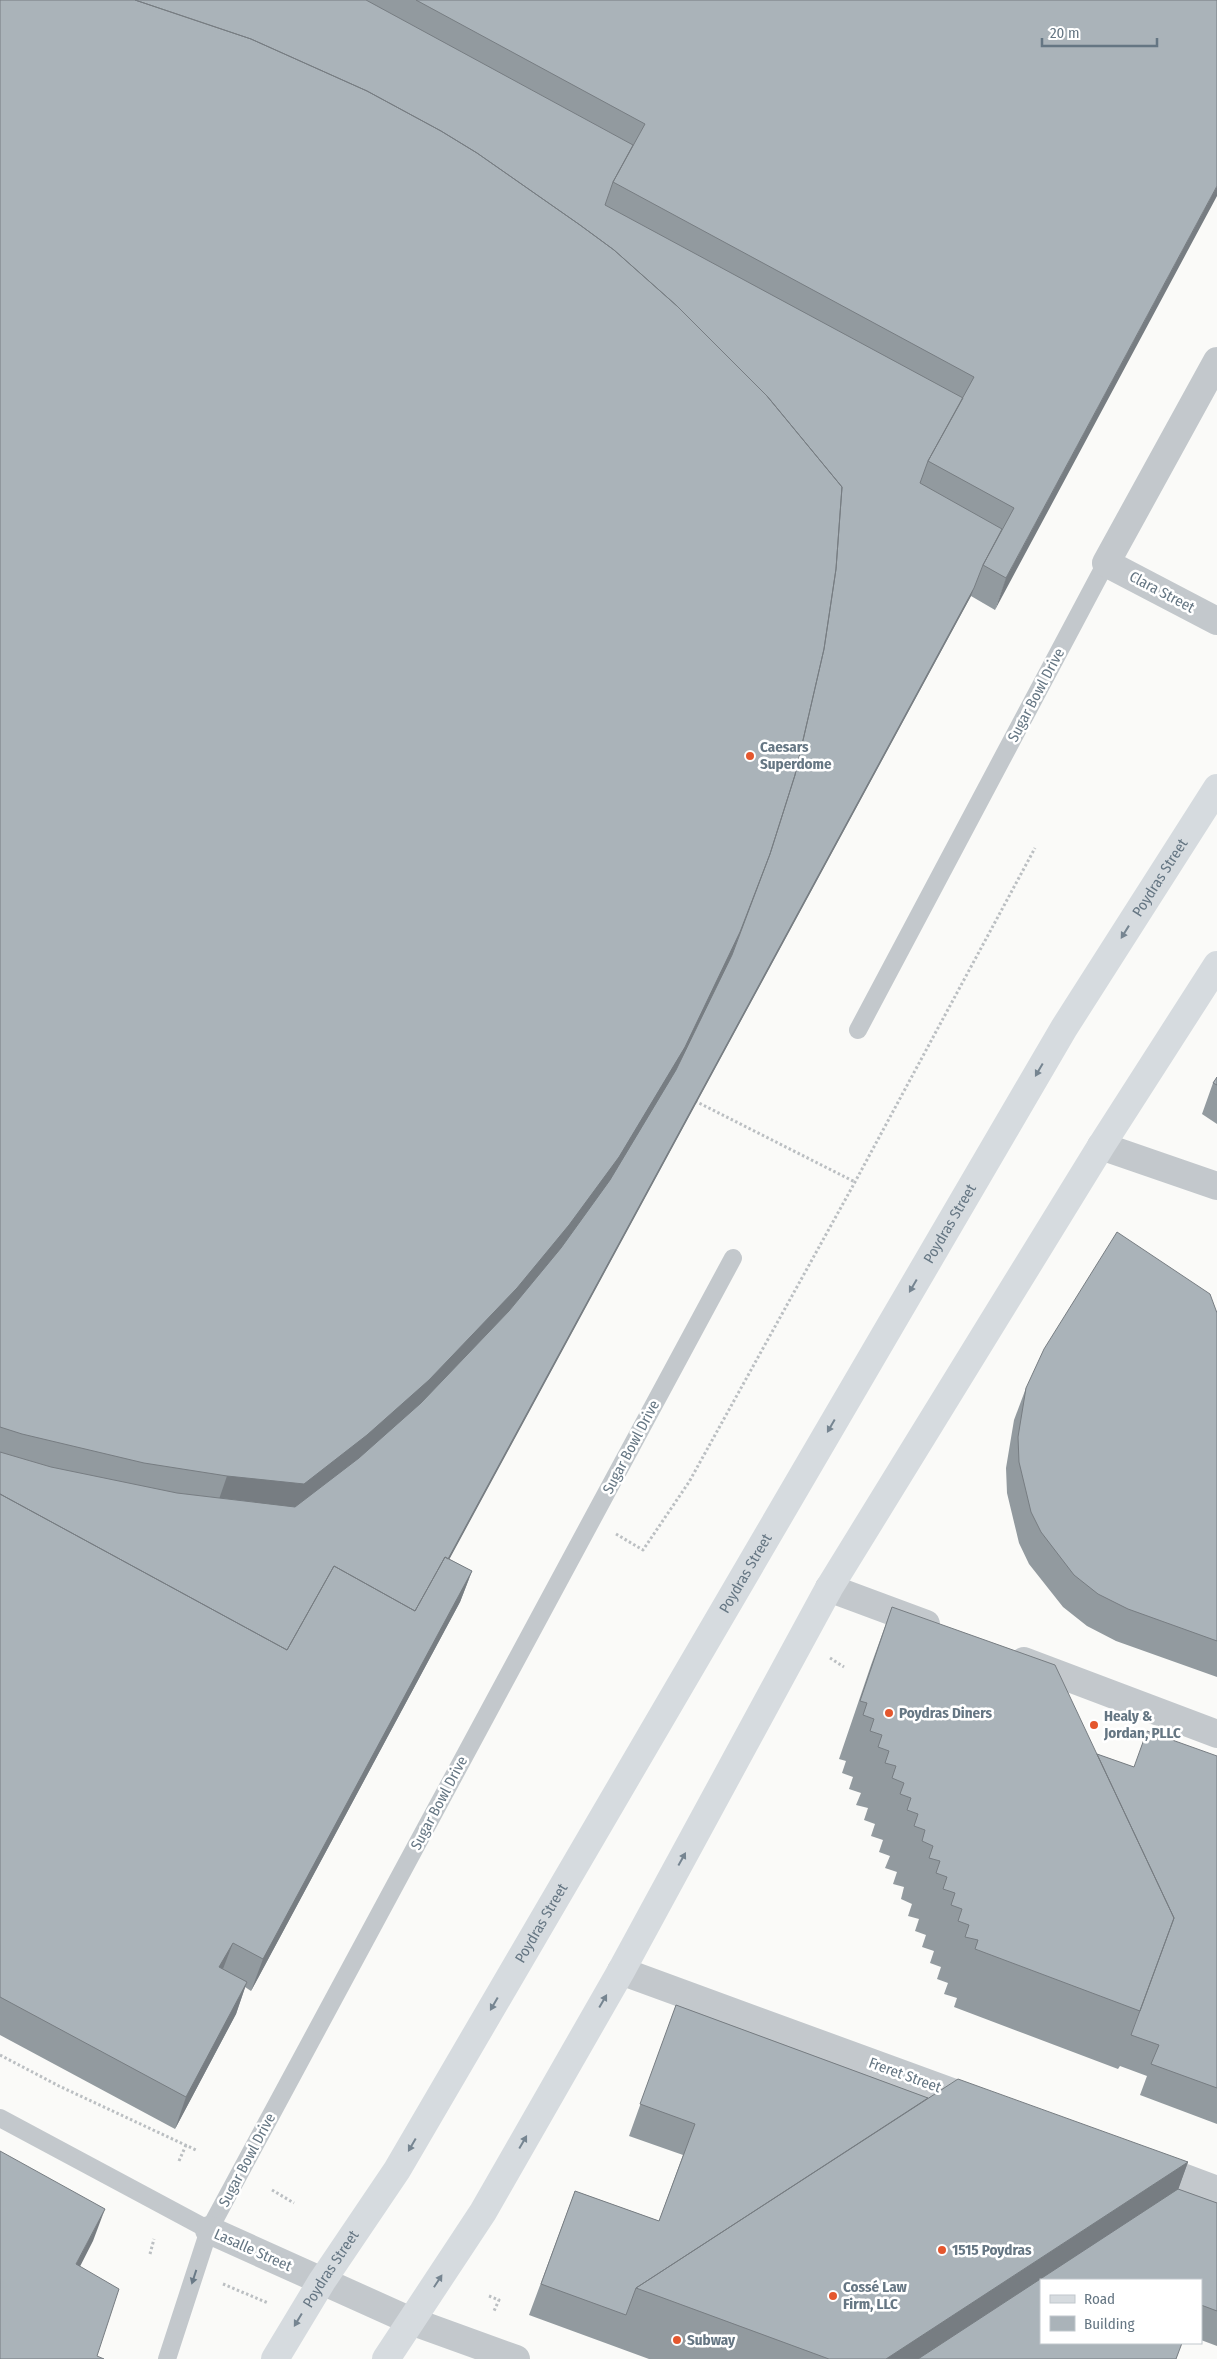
<svg xmlns="http://www.w3.org/2000/svg" width="1217" height="2359" font-family="'Fira Sans Condensed',sans-serif">
<style>
.lines{fill:none;stroke-linecap:round;stroke-linejoin:round}
.path{stroke:#bbbfc2;stroke-width:3;stroke-dasharray:2.5 2.5;stroke-linecap:butt}
.lane{stroke:#c3c8cc;stroke-width:18}
.street{stroke:#c3c8cc;stroke-width:28}
.primary{stroke:#d6dbdf;stroke-width:28}
.wall{fill:#929a9f}
.shaded-wall{fill:#777d82}
.building{fill:#aab3b9;stroke:#777d82}
.oneway{fill:#768591}
.oneway2{fill:#6a7a87}
.poi-dot{fill:#e4572e;stroke:#fff;stroke-width:2}
.labels{text-anchor:middle;stroke-width:5;stroke-linejoin:round;paint-order:stroke}
.street-label{font-size:15px;fill:#657683;stroke:#fff}
.poi-label{font-size:15px;font-weight:bold;fill:#657683;stroke:#fff;text-anchor:start}
</style>
<rect width="100%" height="100%" fill="#fafaf8"/>
<g class="lines">
<path class="path" d="M 695,1101 L 855,1182
M 616,1534 L 643,1550 L 689,1482 L 855,1182 L 1035,848
M 830,1658 L 844,1667
M 0,2055 L 59,2086 L 196,2150
M 179,2161 L 186,2145
M 272,2190 L 294,2203
M 150,2254 L 154,2239
M 223,2284 L 268,2303
M 489,2296 L 499,2300 L 494,2311"/>
<path class="lane" d="M 858,1030 L 1106,563
M 0,2118 L 209,2230
M 167,2359 L 209,2230 L 733,1258"/>
<path class="street" d="M 1217,361 L 1106,563 L 1217,621
M 1101,1146 L 1217,1186
M 829,1588 L 926,1624
M 1024,1661 L 1217,1734
M 621,1971 L 979,2102
M 1148,2164 L 1217,2190
M 209,2230 L 411,2321 L 516,2359"/>
<g class="primary">
<path id="s1" d="M 275,2359 L 322,2281 L 397,2170 L 1064,1028 L 1217,788"/>
<path d="M 386,2359 L 483,2212 L 621,1971 L 829,1588 L 1101,1146 L 1217,965"/>
</g>
</g>
<path class="wall" d="M 0,0 L 1217,0 L 995,610 L 971,596 L 449,1559 L 472,1571 L 460,1602 L 251,1991 L 245,1987 L 236,2014 L 175,2129 L 0,2035 Z
M 1217,1077 L 1217,1124 L 1202,1114 L 1213,1083 Z
M 1217,1313 L 1217,1677 L 1116,1641 L 1087,1626 L 1063,1607 L 1029,1564 L 1019,1543 L 1007,1493 L 1006,1468 L 1014,1420 L 1026,1388 Z
M 892,1607 L 1097,1754 L 1133,1767 L 1217,1756 L 1217,2124 L 1140,2095 L 1147,2076 L 1120,2066 L 1118,2069 L 954,2007 L 957,1998 L 944,1994 L 948,1983 L 937,1979 L 941,1967 L 930,1963 L 934,1951 L 922,1947 L 926,1935 L 915,1931 L 919,1919 L 908,1916 L 912,1904 L 901,1899 L 904,1887 L 893,1884 L 897,1872 L 885,1868 L 890,1856 L 879,1852 L 883,1840 L 871,1836 L 875,1824 L 864,1820 L 868,1808 L 856,1805 L 861,1793 L 849,1789 L 853,1777 L 842,1773 L 846,1761 L 839,1759 L 871,1665 Z
M 676,2005 L 928,2098 L 1188,2162 L 1178,2189 L 1217,2203 L 1217,2346 L 1201,2340 L 1201,2280 L 1176,2359 L 649,2359 L 529,2315 L 575,2191 L 659,2221 L 683,2155 L 629,2136 Z"/>
<path class="shaded-wall" d="M 1217,186 L 1217,196 L 995,610 L 1006,578 Z
M 974,588 L 971,596 L 404,1643 L 407,1634 Z
M 740,932 L 729,964 L 673,1079 L 607,1188 L 558,1256 L 418,1412 L 292,1515 L 216,1508 L 227,1476 Z
M 472,1571 L 460,1602 L 251,1991 L 263,1959 Z
M 233,1943 L 221,1974 L 219,1967 Z
M 247,1982 L 236,2014 L 175,2129 L 186,2097 Z
M 1188,2162 L 1167,2221 L 954,2359 L 886,2359 Z
M 105,2209 L 93,2241 L 65,2296 L 76,2264 Z"/>
<path class="building" d="M 0,0 L 135,0 L 251,39 L 367,91 L 441,131 L 477,153 L 580,225 L 614,250 L 677,306 L 767,396 L 842,487 L 836,569 L 824,649 L 795,775 L 770,854 L 740,932 L 685,1047 L 619,1157 L 569,1225 L 517,1288 L 429,1380 L 367,1435 L 304,1484 L 227,1476 L 144,1463 L 22,1434 L 0,1427 Z
M 135,0 L 366,0 L 633,145 L 613,182 L 605,205 L 963,398 L 928,461 L 920,483 L 1002,529 L 983,565 L 974,588 L 448,1559 L 445,1557 L 415,1611 L 334,1566 L 287,1650 L 0,1494 L 0,1452 L 51,1467 L 177,1493 L 295,1507 L 359,1458 L 421,1403 L 509,1311 L 561,1248 L 610,1180 L 676,1070 L 732,955 L 770,854 L 795,775 L 824,649 L 836,569 L 842,487 L 767,396 L 677,306 L 614,250 L 580,225 L 477,153 L 441,131 L 367,91 L 251,39 Z
M 416,0 L 1217,0 L 1217,186 L 1006,578 L 983,565 L 1014,508 L 928,461 L 974,377 L 613,182 L 645,124 Z
M 1217,1077 L 1217,1085 L 1213,1083 Z
M 1117,1232 L 1210,1294 L 1217,1313 L 1217,1641 L 1128,1609 L 1098,1594 L 1074,1575 L 1041,1532 L 1031,1512 L 1019,1462 L 1018,1437 L 1026,1388 L 1044,1349 Z
M 0,1494 L 287,1650 L 334,1566 L 415,1611 L 445,1557 L 472,1571 L 263,1959 L 233,1943 L 219,1967 L 247,1982 L 186,2097 L 0,1997 Z
M 892,1607 L 1055,1665 L 1174,1918 L 1140,2011 L 975,1949 L 978,1940 L 965,1937 L 969,1925 L 958,1921 L 962,1909 L 951,1905 L 955,1893 L 943,1889 L 947,1877 L 936,1873 L 940,1861 L 929,1858 L 933,1846 L 922,1841 L 925,1830 L 914,1826 L 918,1814 L 907,1810 L 911,1798 L 900,1794 L 904,1783 L 892,1778 L 896,1766 L 885,1763 L 889,1751 L 878,1747 L 882,1735 L 870,1731 L 874,1719 L 863,1715 L 867,1703 L 860,1701 Z
M 1147,1731 L 1217,1756 L 1217,2088 L 1151,2064 L 1159,2045 L 1131,2035 L 1174,1918 L 1097,1754 L 1134,1767 Z
M 676,2005 L 928,2098 L 636,2288 L 626,2315 L 541,2284 L 575,2191 L 659,2221 L 695,2124 L 640,2104 Z
M 958,2079 L 1188,2162 L 886,2359 L 829,2359 L 636,2288 Z
M 0,2151 L 105,2209 L 76,2264 L 119,2289 L 97,2356 L 104,2359 L 0,2359 Z
M 1178,2189 L 1217,2203 L 1217,2311 L 1201,2305 L 1201,2280 L 1041,2280 L 1041,2343 L 1182,2343 L 1176,2359 L 918,2359 Z"/>
<defs><path id="oneway-solid" d="M-6-.8H1V-3.2L6.5 0L1 3.2V.8H-6Z" transform="scale(1.25)"/></defs>
<g class="oneway">
<use href="#oneway-solid" transform="translate(1125 932) rotate(122)"/>
<use href="#oneway-solid" transform="translate(1039 1070) rotate(120)"/>
<use href="#oneway-solid" transform="translate(913 1286) rotate(120)"/>
<use href="#oneway-solid" transform="translate(831 1426) rotate(120)"/>
<use href="#oneway-solid" transform="translate(682 1859) rotate(-61)"/>
<use href="#oneway-solid" transform="translate(603 2001) rotate(-60)"/>
<use href="#oneway-solid" transform="translate(494 2004) rotate(120)"/>
<use href="#oneway-solid" transform="translate(523 2142) rotate(-60)"/>
<use href="#oneway-solid" transform="translate(412 2145) rotate(120)"/>
<use href="#oneway-solid" transform="translate(438 2281) rotate(-57)"/>
<use href="#oneway-solid" transform="translate(298 2320) rotate(121)"/>
</g>
<use class="oneway2" href="#oneway-solid" transform="translate(194 2277) rotate(108)"/>
<g class="poi-dot">
<circle cx="750" cy="756" r="5"/>
<circle cx="889" cy="1713" r="5"/>
<circle cx="1094" cy="1725" r="5"/>
<circle cx="942" cy="2250" r="5"/>
<circle cx="833" cy="2296" r="5"/>
<circle cx="677" cy="2340" r="5"/>
</g>
<g class="labels">
<g class="street-label">
<text transform="translate(1162 592) rotate(28)" y="5">Clara Street</text>
<text transform="translate(1036 695) rotate(-62)" y="5">Sugar Bowl Drive</text>
<text dy="5" stroke="none"><textPath href="#s1" startOffset="1726">Poydras Street</textPath></text>
<text dy="5" stroke="none"><textPath href="#s1" startOffset="1321">Poydras Street</textPath></text>
<text transform="translate(631 1447) rotate(-62)" y="5">Sugar Bowl Drive</text>
<text dy="5" stroke="none"><textPath href="#s1" startOffset="916">Poydras Street</textPath></text>
<text transform="translate(439 1803) rotate(-62)" y="5">Sugar Bowl Drive</text>
<text dy="5" stroke="none"><textPath href="#s1" startOffset="511">Poydras Street</textPath></text>
<text transform="translate(905 2075) rotate(20)" y="5">Freret Street</text>
<text transform="translate(247 2160) rotate(-62)" y="5">Sugar Bowl Drive</text>
<text transform="translate(253 2250) rotate(24)" y="5">Lasalle Street</text>
<text dy="5" stroke="none"><textPath href="#s1" startOffset="106">Poydras Street</textPath></text>
</g>
<g class="poi-label">
<text x="760" y="752">Caesars<tspan x="760" dy="17">Superdome</tspan></text>
<text x="899" y="1718">Poydras Diners</text>
<text x="1104" y="1721">Healy &amp;<tspan x="1104" dy="17">Jordan, PLLC</tspan></text>
<text x="952" y="2255">1515 Poydras</text>
<text x="843" y="2292">Cossé Law<tspan x="843" dy="17">Firm, LLC</tspan></text>
<text x="687" y="2345">Subway</text>
</g>
</g>
<rect x="1040" y="2279" width="162" height="65" fill="#ffffff" stroke="#c1c8cd"/>
<rect x="1050" y="2295" width="25" height="8" fill="#d6dbdf" stroke="#c1c8cd"/>
<text x="1084" y="2304" font-size="15" fill="#657683">Road</text>
<rect x="1050" y="2316" width="25" height="15" fill="#aab3b9" stroke="#c1c8cd"/>
<text x="1084" y="2329" font-size="15" fill="#657683">Building</text>
<path d="M1042 38v8h115v-8" fill="none" stroke="#657683" stroke-width="2.5"/>
<text x="1050" y="38" font-size="15" fill="#657683" stroke="#ffffff" stroke-width="4" paint-order="stroke">20 m</text>
</svg>
